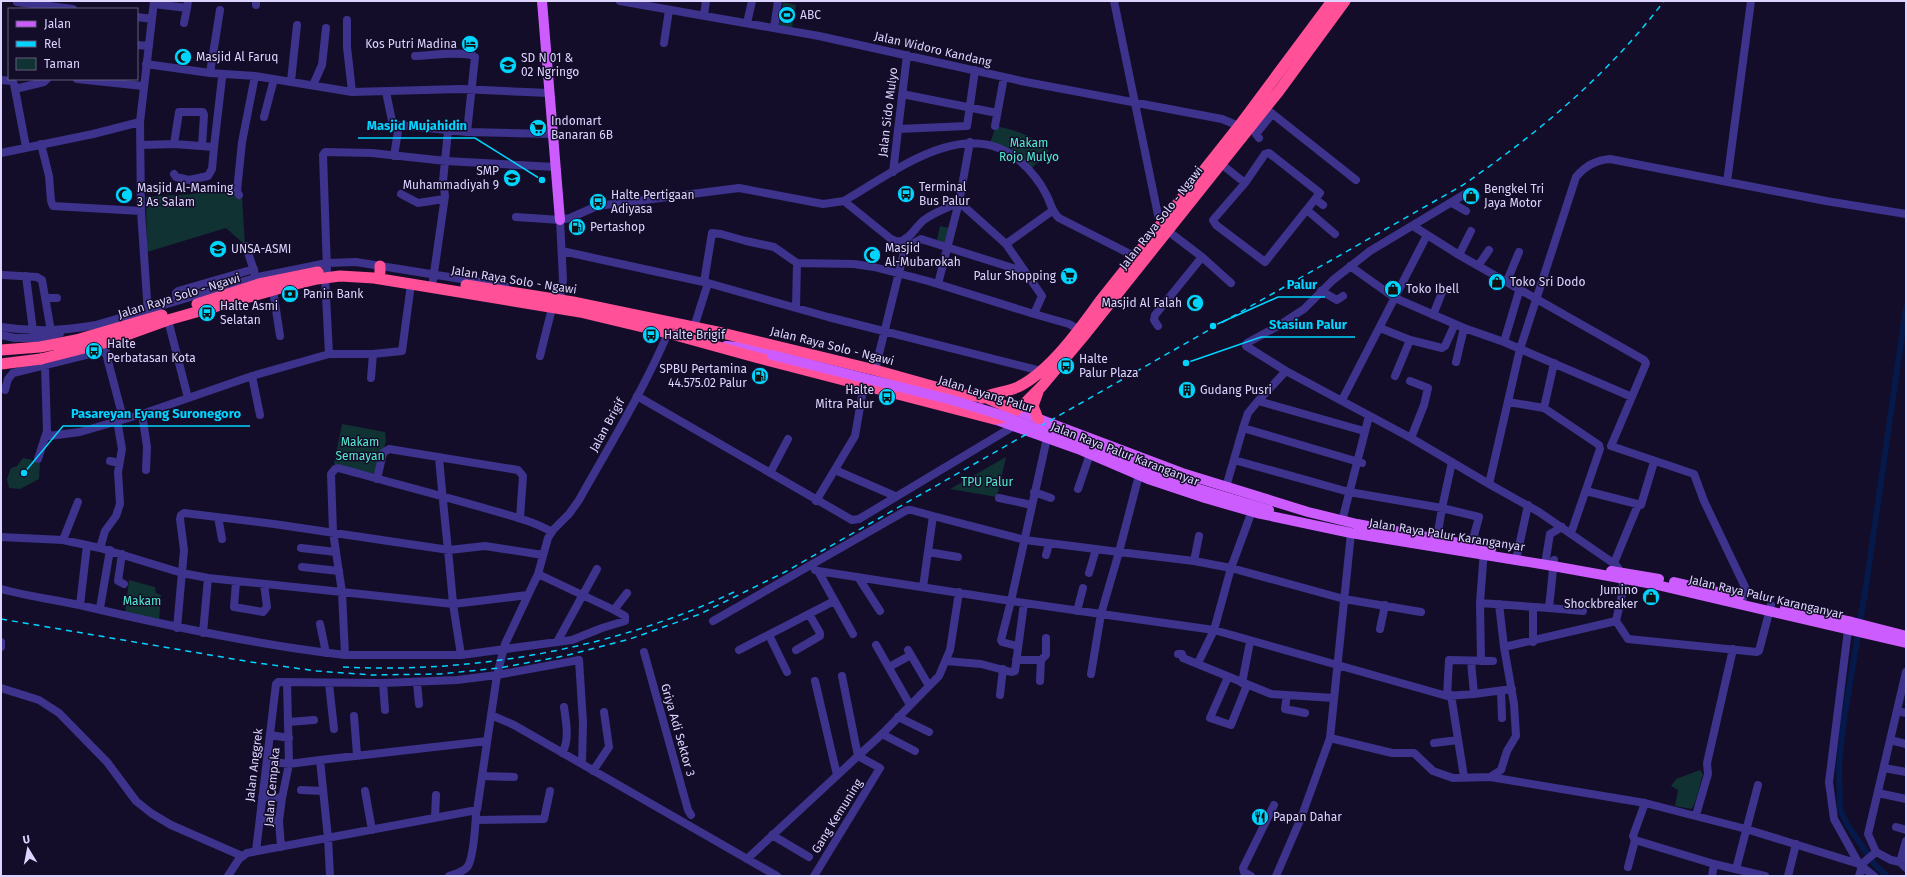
<svg xmlns="http://www.w3.org/2000/svg" width="1907" height="877" font-family="'Fira Sans',sans-serif">
<style>
.green{fill:#103233}
.lines{fill:none;stroke-linecap:round;stroke-linejoin:round}
.canal{stroke:#05194a;stroke-width:6}
.minor{stroke:#3d338c;stroke-width:8}
.major{stroke:#cd5cff;stroke-width:10}
.highway{stroke:#ff5098;stroke-width:11}
.rail{stroke:#01d4ff;stroke-width:1.5;stroke-dasharray:6 5;stroke-linecap:butt}
.minor-bridge{stroke:#3d338c;stroke-width:8}
.major-bridge{stroke:#cd5cff;stroke-width:10}
.highway-bridge{stroke:#ff5098;stroke-width:11}
.labels{text-anchor:middle;stroke-width:3;stroke-linejoin:round;paint-order:stroke}
.poi-label{font-size:12px;fill:#ddd5ff;stroke:#140d29;text-anchor:start}
.street-label{font-size:12px;fill:#ddd5ff;stroke:#140d29}
.park-label{font-size:12px;fill:#54ecd0;stroke:#140d29}
.leader{fill:none;stroke:#01d4ff;stroke-width:1.5}
.callout-dot{fill:#01d4ff;stroke:#140d29;stroke-width:1.5}
.callout-label{font-size:13px;text-anchor:middle;font-weight:bold;fill:#01d4ff;stroke:#140d29;stroke-width:3;stroke-linejoin:round;paint-order:stroke}
</style>
<rect width="100%" height="100%" fill="#140d29"/>
<path class="green" d="M 783,2 L 796,5 L 792,28 L 778,25 Z
M 996,126 C 1018,131 1032,135 1049,151 L 1031,169 L 1010,149 L 990,143 Z
M 224,189 L 242,197 L 245,245 L 226,228 L 147,252 L 146,197 L 192,194 Z
M 940,226 L 949,228 L 945,243 L 937,240 Z
M 342,424 L 385,432 L 386,441 L 377,474 L 336,466 L 334,464 Z
M 1006,457 L 997,497 L 950,489 Z
M 23,458 L 37,461 L 40,463 L 39,479 L 20,489 L 9,488 L 7,479 L 11,468 L 17,466 Z
M 129,580 L 155,587 L 156,593 L 161,595 L 159,621 L 125,614 Z
M 1700,770 L 1703,774 C 1699,786 1698,798 1692,809 L 1675,806 L 1678,790 L 1671,786 L 1676,779 Z"/>
<g class="lines">
<path class="canal" d="M 1887,876 L 1876,866 L 1848,826 L 1840,810 L 1839,765 L 1844,719 L 1866,586 L 1906,308"/>
<path class="minor" d="M 620,1 L 819,36 L 1026,82 L 1222,119 L 1239,126
M 1114,1 L 1158,215 L 1162,221
M 17,2 L 73,9
M 154,4 L 187,8 L 188,1
M 256,5 L 256,1
M 704,15 L 706,1
M 137,17 L 152,19
M 347,20 L 347,47 L 352,92
M 184,23 L 187,8
M 747,23 L 752,1
M 774,28 L 778,1
M 664,43 L 669,10
M 137,45 L 149,46
M 146,64 L 210,73 L 255,76 L 352,92 L 461,89 L 549,93
M 210,73 L 220,10
M 77,79 L 143,86
M 1,80 L 12,81 L 14,84 L 26,147
M 291,81 L 297,25
M 313,85 L 322,65 L 326,28
M 15,89 L 44,82 L 47,79
M 386,92 L 392,121 L 397,125 L 467,132 L 475,57 C 466,50 428,56 415,56
M 902,94 L 997,113
M 1265,108 L 1356,180
M 264,117 L 274,79
M 995,126 L 1004,77
M 898,129 L 967,126 L 975,70
M 467,132 L 552,134
M 1259,138 L 1256,134 L 1272,114
M 41,144 L 49,176 L 51,201 L 53,206 L 141,211
M 174,144 L 179,112 L 203,112 L 204,115 L 202,146
M 141,145 L 174,144 L 214,147 L 222,78
M 1,153 L 93,134 L 140,122
M 1269,153 L 1320,193 L 1265,262 L 1216,225 L 1213,220 L 1245,183 L 1265,154 Z
M 394,156 L 399,125
M 1220,163 L 1245,183
M 893,172 L 907,55
M 174,174 L 176,177 L 189,180 L 208,176 L 212,169 L 214,147
M 1727,182 L 1751,1
M 1470,191 L 1370,251 L 1333,280 L 1304,309 L 1278,326 L 1247,343 L 1246,346 L 1286,371 L 1411,438 L 1489,484
M 401,194 L 418,203 L 444,199
M 239,195 L 237,191 L 242,142 L 255,76
M 1315,199 L 1323,205
M 844,201 L 891,239 L 898,242 C 912,238 914,228 924,220 C 934,212 948,208 959,202 L 970,142
M 1452,203 L 1466,211
M 1307,210 L 1335,234
M 516,217 L 560,220 L 570,218 L 597,206 L 739,188 L 823,204 L 844,201 C 894,172 965,114 1020,161 C 1030,170 1040,182 1046,194 C 1051,203 1051,211 1059,218 L 1140,259
M 560,220 L 563,280 L 560,300
M 1413,226 L 1459,255 L 1644,360 L 1646,363 L 1645,366 L 1611,446 L 1694,474 L 1704,501 L 1746,589 L 1741,604
M 1168,231 L 1202,257 L 1231,283
M 1006,244 L 1052,211
M 246,246 L 255,274
M 905,248 L 921,239 L 1019,270 L 1027,275
M 562,251 L 708,283 L 828,317 L 1041,371
M 1459,255 L 1471,231
M 1350,266 L 1395,298 L 1464,328 L 1504,342 L 1632,397
M 1478,266 L 1489,250
M 327,270 L 323,155 L 325,152 L 372,153 L 446,161 L 555,167
M 3,275 L 37,277 L 42,280 L 51,331
M 26,276 L 33,331
M 325,277 L 329,354
M 433,280 L 445,196 L 443,181 L 448,131
M 1507,281 L 1519,252
M 704,282 L 712,233 L 721,234 L 746,241 L 774,247 L 797,263 L 854,264 L 874,267 L 928,281 L 1034,314
M 938,284 L 959,202 L 1006,244 L 1042,296 L 1034,314 L 1069,324 L 1080,330
M 273,290 L 280,336
M 1321,291 L 1337,300 L 1343,296
M 45,298 L 57,298
M 177,301 L 176,293 L 178,291 L 254,269
M 796,307 L 797,263
M 148,314 L 141,211 L 140,122 L 154,1
M 1433,315 L 1443,290
M 168,320 L 188,398
M 1158,326 L 1154,320 L 1155,315 L 1202,257
M 1,327 C 33,332 64,331 96,325 L 258,277 L 327,263 L 356,262 L 505,286
M 694,327 L 708,283
M 1380,328 L 1410,340 L 1442,348 L 1445,346 L 1455,324
M 15,338 L 38,338 L 60,333
M 1504,342 L 1520,288
M 104,346 L 123,418
M 540,356 L 552,308
M 1456,362 L 1464,328
M 875,370 L 905,248 L 905,239
M 252,376 L 260,415
M 1395,376 L 1410,340
M 371,378 L 373,354
M 1410,381 L 1428,388 L 1424,405 L 1411,438
M 5,390 L 8,379 L 13,373 L 106,350
M 637,396 L 852,520 L 859,519 L 1014,426
M 1342,400 L 1427,235
M 1258,401 L 1286,371
M 1508,402 L 1544,408 L 1599,445 L 1600,449 L 1571,533
M 1544,408 L 1554,363
M 142,414 L 147,447 L 146,470
M 1243,428 L 1362,463
M 47,431 L 49,436 L 80,432 L 142,414 L 252,376 L 329,354 L 373,354 L 402,351 L 411,284
M 439,457 C 443,506 449,555 453,604 L 528,595
M 38,459 L 47,431 L 45,366
M 1234,460 L 1349,492 L 1442,508 L 1479,517 L 1470,550
M 110,461 L 119,463
M 835,470 L 895,496
M 770,473 L 788,439
M 1139,475 L 1119,552 L 1194,561 L 1231,568 L 1344,599 L 1421,612
M 377,479 L 383,453 L 389,449 L 518,470 L 523,476 L 520,518
M 1226,487 L 1243,428 L 1248,413 L 1258,401 L 1364,431
M 1078,489 L 1090,454
M 1586,491 L 1641,505 L 1654,462
M 1034,492 L 1051,498
M 999,498 L 1032,505
M 816,501 L 855,436 L 864,384
M 218,517 L 222,539
M 1342,521 L 1369,416
M 1,537 L 63,540 L 100,548 L 182,573 L 208,578 L 342,592 L 345,655 L 461,655
M 63,540 L 78,502
M 1436,544 L 1442,508 L 1452,462
M 100,548 L 105,531 L 116,516 L 120,504 L 118,472 L 122,449 L 117,420
M 301,548 L 336,552
M 928,552 L 958,557
M 122,554 L 118,581 L 124,584
M 1046,555 L 1049,544
M 1516,560 L 1528,505
M 1194,561 L 1199,536
M 1614,563 L 1638,505
M 1545,564 L 1550,534 L 1562,527
M 302,567 L 339,571
M 815,570 L 818,571 L 853,634
M 818,571 L 1011,601 L 1047,438
M 1089,573 L 1096,549
M 538,574 L 614,610 L 625,616 L 625,621 L 602,628 L 572,640 L 461,655 L 453,604 L 342,592 L 333,532 L 331,474 L 335,469 L 338,468 C 389,482 440,495 491,510 C 512,516 533,521 552,532
M 858,577 L 880,611
M 236,582 L 234,607 L 263,612 L 267,607 L 264,584
M 923,587 L 933,516 L 1025,540 L 1119,552 L 1101,614 L 1011,601 L 1001,640 L 1002,642 L 1017,646
M 1,589 C 30,597 59,600 88,607 C 173,627 258,645 345,655
M 1480,603 L 1549,608 L 1554,560
M 1499,604 L 1504,647
M 80,605 L 87,545
M 1771,605 L 1759,651 L 1757,652 L 1628,639 L 1616,621 C 1620,601 1629,581 1616,565 L 1539,512 L 1489,484 L 1520,349 L 1576,177 C 1585,166 1595,160 1610,159 L 1826,201 L 1906,214
M 100,608 L 110,550
M 1549,608 L 1583,611
M 614,610 L 627,593
M 1077,611 L 1083,588
M 713,621 L 907,510 L 911,510 L 933,516
M 320,624 L 326,653
M 177,628 L 184,550 L 180,519 L 181,515 L 184,513 L 274,524 L 449,550 L 485,546 L 543,555
M 1380,629 L 1385,605
M 1848,630 L 1829,782 L 1834,819 L 1859,864
M 203,633 L 208,578
M 769,635 L 787,672
M 1,642 L 1,647
M 557,642 L 597,569
M 1533,642 L 1533,607
M 876,645 L 910,705
M 739,650 L 834,601
M 796,650 L 820,636 L 820,633 L 809,614
M 908,650 L 929,686
M 644,652 L 688,810 L 691,815
M 1178,654 L 1182,654 L 1183,658 L 1271,694 L 1334,698
M 1016,660 L 1041,660
M 946,661 L 981,664 L 1011,672 L 1015,671 L 1024,603
M 1471,661 L 1474,694
M 1481,661 L 1480,603 L 1484,550
M 1198,663 L 1214,630 L 1231,568 L 1252,511
M 889,667 L 911,655
M 1091,674 L 1101,614 L 1214,630 L 1447,696 L 1474,694 L 1512,689
M 842,676 L 858,756 L 882,734 L 939,676 L 950,650 L 959,592
M 1228,677 L 1210,718 L 1231,725 L 1247,685
M 815,681 L 837,775
M 1040,681 L 1041,660 L 1046,655 L 1046,638
M 383,683 L 385,710
M 417,683 L 419,704
M 1242,683 L 1250,642
M 329,684 L 334,729
M 1,688 L 39,700 L 59,713 L 107,762 L 136,801 L 151,813 L 171,825 L 242,856
M 1501,691 L 1502,718
M 1000,695 L 1003,669
M 1287,695 L 1285,709 L 1305,713
M 1451,695 L 1464,777
M 1447,696 L 1449,660 L 1493,661
M 1897,711 L 1906,713
M 491,715 L 514,725 L 777,876
M 354,716 L 357,755
M 898,717 L 929,732
M 288,722 L 314,720
M 882,734 L 915,751
M 270,735 L 289,738
M 1330,738 L 1392,753 L 1414,753 L 1433,771 L 1453,778 L 1490,777 L 1645,803
M 1890,740 L 1906,744
M 1434,743 L 1458,740
M 562,753 C 570,740 566,722 564,707
M 267,761 L 289,764 L 320,760
M 1884,768 L 1906,772
M 593,771 L 609,747 L 604,712
M 482,776 L 514,777
M 1490,777 L 1501,770 L 1507,751 L 1516,736 L 1514,704 L 1504,647 L 1616,621
M 301,790 L 323,791
M 365,791 L 372,830
M 1878,793 L 1906,799
M 262,797 L 282,798
M 1696,815 L 1708,774 L 1707,763 L 1733,649
M 435,817 L 436,795
M 260,819 L 279,821
M 476,820 L 544,819 L 550,791
M 1896,827 L 1906,830
M 772,835 L 809,857
M 281,847 L 279,821 L 282,798 L 289,764 L 287,682
M 256,851 L 276,684 L 278,682 L 383,683 L 457,680 L 497,675 L 579,660 L 583,722 L 582,764
M 1876,852 L 1891,860 L 1900,862 L 1906,868
M 747,859 L 858,756 L 880,768 L 814,876
M 1905,862 L 1900,862 L 1906,841
M 1628,867 L 1635,840
M 1736,869 L 1758,785
M 228,876 L 239,859 L 247,853 L 477,810 L 497,675 L 505,644 L 538,574 L 548,538 L 553,530 L 569,514 L 579,500 C 610,445 643,391 668,333
M 330,876 L 328,838 L 320,760 L 487,741
M 449,876 C 455,874 464,872 468,866 C 474,855 475,828 476,815
M 1251,876 L 1244,872 L 1243,868 L 1274,805
M 1276,876 L 1301,818 L 1330,738 L 1351,533
M 1712,876 L 1714,864
M 1765,876 L 1714,864 L 1635,840 L 1633,836 L 1645,803 L 1746,829 L 1859,864 L 1874,876
M 1788,876 L 1796,844
M 1859,876 L 1863,863 L 1876,852 L 1868,834 L 1906,672"/>
<path class="major" d="M 542,1 L 560,220
M 726,346 L 740,347 L 772,355
M 1015,410 L 1182,473 L 1308,512 L 1357,524 L 1491,549
M 994,419 L 1078,449 L 1148,479 L 1205,498 L 1257,513 L 1351,533 L 1553,566 L 1653,584 L 1906,643
M 1611,571 L 1659,579
M 1674,582 L 1739,597
M 1785,608 L 1852,622 L 1906,636"/>
<path class="highway" d="M 380,272 L 380,266
M 466,285 L 573,302 L 722,333 L 875,370 L 964,395 L 984,397 L 1015,410
M 197,304 L 259,284 L 318,272
M 1,350 L 40,347 L 76,340 L 162,315
M 41,359 L 104,343 L 168,320 L 288,286 L 317,279 L 340,276 L 374,278 L 411,284 L 580,312 L 668,333 L 755,357 L 994,419 L 1007,417 L 1025,403 L 1042,386 L 1083,337 L 1279,91 L 1345,1
M 982,398 C 993,393 1006,392 1018,387 C 1049,372 1080,329 1100,301 L 1239,126 L 1332,1
M 1038,419 L 1033,406 L 1038,392"/>
<path class="rail" d="M 1,619 L 251,662 L 317,671 L 372,675 L 440,674 L 499,668 L 564,656 L 630,639 L 700,614 L 785,572 L 1463,185 C 1538,133 1609,74 1664,1
M 343,667 C 473,674 616,648 734,592"/>
<path class="minor-bridge" d="M 1,335 L 15,338"/>
<path class="major-bridge" d="M 772,355 L 952,400 L 998,414 L 1192,487 L 1269,510"/>
<path class="highway-bridge" d="M 1,364 L 41,359"/>
</g>
<defs>
<symbol id="stadium-disc" viewBox="-11 -11 22 22"><circle r="9.5" fill="#01d4ff" stroke="#140d29"/><path d="M0-5a6.5 5 0 1 0 0 10a6.5 5 0 1 0 0-10ZM-3.5-1.8h7v3.6h-7Z" fill="#111"/></symbol>
<symbol id="hotel-disc" viewBox="-11 -11 22 22"><circle r="9.5" fill="#01d4ff" stroke="#140d29"/><path d="M-6-4.5h1.5V1H6V5H4.5V3h-9V5H-6ZM-4 0a1.8 1.8 0 1 1 3.6 0ZM.5 0V-2.5h3Q6-2.5 6 0Z" fill="#111"/></symbol>
<symbol id="mosque-disc" viewBox="-11 -11 22 22"><circle r="9.5" fill="#01d4ff" stroke="#140d29"/><path d="M3.5-4.9A6 6 0 1 0 3.5 4.9A5 5 0 1 1 3.5-4.9Z" fill="#111"/></symbol>
<symbol id="school-disc" viewBox="-11 -11 22 22"><circle r="9.5" fill="#01d4ff" stroke="#140d29"/><path d="M0-5L7-2L0 1L-7-2ZM-4 1L0 2.5L4 1V4Q0 6-4 4Z" fill="#111"/></symbol>
<symbol id="supermarket-disc" viewBox="-11 -11 22 22"><circle r="9.5" fill="#01d4ff" stroke="#140d29"/><path d="M-6-5.5h2.5l.6 2H6L4.5 2H-2.5L-4.4-4H-6ZM-1.5 3.2a1.3 1.3 0 1 0 .1 0ZM3 3.2a1.3 1.3 0 1 0 .1 0Z" fill="#111"/></symbol>
<symbol id="bus-disc" viewBox="-11 -11 22 22"><circle r="9.5" fill="#01d4ff" stroke="#140d29"/><path d="M-5-6H5V4H4V6H2V4H-2V6H-4V4H-5ZM-3.5-4V0h7V-4ZM-3.5 1.2v1.5H-2V1.2ZM2 1.2v1.5H3.5V1.2Z" fill="#111"/></symbol>
<symbol id="shop-disc" viewBox="-11 -11 22 22"><circle r="9.5" fill="#01d4ff" stroke="#140d29"/><path d="M-5-2.5h2.3a2.7 3.5 0 0 1 5.4 0H5L5.5 6h-11ZM-1.5-2.5h3a1.5 2.3 0 0 0-3 0Z" fill="#111"/></symbol>
<symbol id="fuel-disc" viewBox="-11 -11 22 22"><circle r="9.5" fill="#01d4ff" stroke="#140d29"/><path d="M-5.5-6h7V0h2V4h1.3V-2.5L3-4.5l.8-.8L6-3V5H2.5V1h-1V6h-7ZM-4.2-4.7v3.2H.2V-4.7Z" fill="#111"/></symbol>
<symbol id="university-disc" viewBox="-11 -11 22 22"><circle r="9.5" fill="#01d4ff" stroke="#140d29"/><path d="M0-5L7-2L0 1L-7-2ZM-4 1L0 2.5L4 1V4Q0 6-4 4Z" fill="#111"/></symbol>
<symbol id="bank-disc" viewBox="-11 -11 22 22"><circle r="9.5" fill="#01d4ff" stroke="#140d29"/><path d="M-6-4H6V4H-6ZM0-2.3a2.3 2.3 0 1 0 0 4.6a2.3 2.3 0 1 0 0-4.6Z" fill="#111"/></symbol>
<symbol id="building-disc" viewBox="-11 -11 22 22"><circle r="9.5" fill="#01d4ff" stroke="#140d29"/><path d="M-4-6H4V6H1V3H-1V6H-4ZM-2.5-4.3h1.7v1.8h-1.7ZM.8-4.3h1.7v1.8H.8ZM-2.5-1h1.7V.8h-1.7ZM.8-1h1.7V.8H.8Z" fill="#111"/></symbol>
<symbol id="restaurant-disc" viewBox="-11 -11 22 22"><circle r="9.5" fill="#01d4ff" stroke="#140d29"/><path d="M-5-6h1v4h1v-4h1v4h1v-4h1v5L-1.5 .5V6h-2V.5L-5-1ZM5-6V6H3V1.5H1.5Q1.5-4 5-6Z" fill="#111"/></symbol>
</defs>
<g fill-rule="evenodd">
<use href="#stadium-disc" x="777" y="5" width="20" height="20"/>
<use href="#hotel-disc" x="460" y="34" width="20" height="20"/>
<use href="#mosque-disc" x="173" y="47" width="20" height="20"/>
<use href="#school-disc" x="498" y="55" width="20" height="20"/>
<use href="#supermarket-disc" x="528" y="118" width="20" height="20"/>
<use href="#school-disc" x="502" y="168" width="20" height="20"/>
<use href="#bus-disc" x="896" y="184" width="20" height="20"/>
<use href="#mosque-disc" x="114" y="185" width="20" height="20"/>
<use href="#shop-disc" x="1461" y="186" width="20" height="20"/>
<use href="#bus-disc" x="588" y="192" width="20" height="20"/>
<use href="#fuel-disc" x="567" y="217" width="20" height="20"/>
<use href="#university-disc" x="208" y="239" width="20" height="20"/>
<use href="#mosque-disc" x="862" y="245" width="20" height="20"/>
<use href="#supermarket-disc" x="1059" y="266" width="20" height="20"/>
<use href="#shop-disc" x="1487" y="272" width="20" height="20"/>
<use href="#shop-disc" x="1383" y="279" width="20" height="20"/>
<use href="#bank-disc" x="280" y="284" width="20" height="20"/>
<use href="#mosque-disc" x="1185" y="293" width="20" height="20"/>
<use href="#bus-disc" x="197" y="303" width="20" height="20"/>
<use href="#bus-disc" x="641" y="325" width="20" height="20"/>
<use href="#bus-disc" x="84" y="341" width="20" height="20"/>
<use href="#bus-disc" x="1056" y="356" width="20" height="20"/>
<use href="#fuel-disc" x="750" y="366" width="20" height="20"/>
<use href="#building-disc" x="1177" y="380" width="20" height="20"/>
<use href="#bus-disc" x="877" y="387" width="20" height="20"/>
<use href="#shop-disc" x="1641" y="587" width="20" height="20"/>
<use href="#restaurant-disc" x="1250" y="807" width="20" height="20"/>
</g>
<g class="labels">
<g class="poi-label">
<text x="800" y="19">ABC</text>
<text x="457" y="48" text-anchor="end">Kos Putri Madina</text>
<text x="196" y="61">Masjid Al Faruq</text>
<text x="521" y="62">SD N 01 &amp;<tspan x="521" dy="14">02 Ngringo</tspan></text>
<text x="551" y="125">Indomart<tspan x="551" dy="14">Banaran 6B</tspan></text>
<text x="499" y="175" text-anchor="end">SMP<tspan x="499" dy="14">Muhammadiyah 9</tspan></text>
<text x="919" y="191">Terminal<tspan x="919" dy="14">Bus Palur</tspan></text>
<text x="137" y="192">Masjid Al-Maming<tspan x="137" dy="14">3 As Salam</tspan></text>
<text x="1484" y="193">Bengkel Tri<tspan x="1484" dy="14">Jaya Motor</tspan></text>
<text x="611" y="199">Halte Pertigaan<tspan x="611" dy="14">Adiyasa</tspan></text>
<text x="590" y="231">Pertashop</text>
<text x="885" y="252">Masjid<tspan x="885" dy="14">Al-Mubarokah</tspan></text>
<text x="231" y="253">UNSA-ASMI</text>
<text x="1056" y="280" text-anchor="end">Palur Shopping</text>
<text x="1510" y="286">Toko Sri Dodo</text>
<text x="1406" y="293">Toko Ibell</text>
<text x="303" y="298">Panin Bank</text>
<text x="1182" y="307" text-anchor="end">Masjid Al Falah</text>
<text x="220" y="310">Halte Asmi<tspan x="220" dy="14">Selatan</tspan></text>
<text x="664" y="339">Halte Brigif</text>
<text x="107" y="348">Halte<tspan x="107" dy="14">Perbatasan Kota</tspan></text>
<text x="1079" y="363">Halte<tspan x="1079" dy="14">Palur Plaza</tspan></text>
<text x="747" y="373" text-anchor="end">SPBU Pertamina<tspan x="747" dy="14">44.575.02 Palur</tspan></text>
<text x="874" y="394" text-anchor="end">Halte<tspan x="874" dy="14">Mitra Palur</tspan></text>
<text x="1200" y="394">Gudang Pusri</text>
<text x="1638" y="594" text-anchor="end">Jumino<tspan x="1638" dy="14">Shockbreaker</tspan></text>
<text x="1273" y="821">Papan Dahar</text>
</g>
<g class="street-label">
<text transform="translate(933 49) rotate(13)" y="4">Jalan Widoro Kandang</text>
<text transform="translate(888 112) rotate(-83)" y="4">Jalan Sido Mulyo</text>
<text transform="translate(1161 218) rotate(-52)" y="4">Jalan Raya Solo - Ngawi</text>
<text transform="translate(514 280) rotate(9)" y="4">Jalan Raya Solo - Ngawi</text>
<text transform="translate(179 296) rotate(-17)" y="4">Jalan Raya Solo - Ngawi</text>
<text transform="translate(832 346) rotate(14)" y="4">Jalan Raya Solo - Ngawi</text>
<text transform="translate(986 394) rotate(17)" y="4">Jalan Layang Palur</text>
<text transform="translate(607 425) rotate(-61)" y="4">Jalan Brigif</text>
<text transform="translate(1125 454) rotate(21)" y="4">Jalan Raya Palur Karanganyar</text>
<text transform="translate(1447 535) rotate(9)" y="4">Jalan Raya Palur Karanganyar</text>
<text transform="translate(1766 597) rotate(13)" y="4">Jalan Raya Palur Karanganyar</text>
<text transform="translate(678 730) rotate(74)" y="4">Griya Adi Sektor 3</text>
<text transform="translate(254 765) rotate(-83)" y="4">Jalan Anggrek</text>
<text transform="translate(272 787) rotate(-85)" y="4">Jalan Cempaka</text>
<text transform="translate(837 816) rotate(-58)" y="4">Gang Kemuning</text>
</g>
<g class="park-label">
<text x="1029" y="147">Makam<tspan x="1029" dy="14">Rojo Mulyo</tspan></text>
<text x="360" y="446">Makam<tspan x="360" dy="14">Semayan</tspan></text>
<text x="987" y="486">TPU Palur</text>
<text x="142" y="605">Makam</text>
</g>
</g>
<path class="leader" d="M542 180L475 138H358M1213 326L1278 297H1325M1186 363L1261 337H1355M24 473L63 426H250"/>
<g class="callout-dot">
<circle cx="542" cy="180" r="4"/>
<circle cx="1213" cy="326" r="4"/>
<circle cx="1186" cy="363" r="4"/>
<circle cx="24" cy="473" r="4"/>
</g>
<g class="callout-label">
<text x="417" y="130">Masjid Mujahidin</text>
<text x="1302" y="289">Palur</text>
<text x="1308" y="329">Stasiun Palur</text>
<text x="156" y="418">Pasareyan Eyang Suronegoro</text>
</g>
<rect width="1907" height="877" fill="none" stroke="#ddd5ff" stroke-width="4"/>
<rect x="8" y="8" width="130" height="72" fill="#140d29" stroke="#645d7f"/>
<rect x="16" y="21" width="20" height="6" fill="#cd5cff" stroke="#645d7f"/>
<text x="44" y="28" font-size="12" fill="#ddd5ff">Jalan</text>
<rect x="16" y="41" width="20" height="6" fill="#01d4ff" stroke="#645d7f"/>
<text x="44" y="48" font-size="12" fill="#ddd5ff">Rel</text>
<rect x="16" y="58" width="20" height="12" fill="#103233" stroke="#645d7f"/>
<text x="44" y="68" font-size="12" fill="#ddd5ff">Taman</text>
<g transform="translate(28 849) rotate(350)" stroke="#140d29" stroke-width="3" paint-order="stroke">
<path d="M0-3L7 15L0 10L-7 15Z" fill="#ddd5ff"/>
<text y="-6" font-size="11" font-weight="bold" text-anchor="middle" fill="#ddd5ff">U</text>
</g>
</svg>
